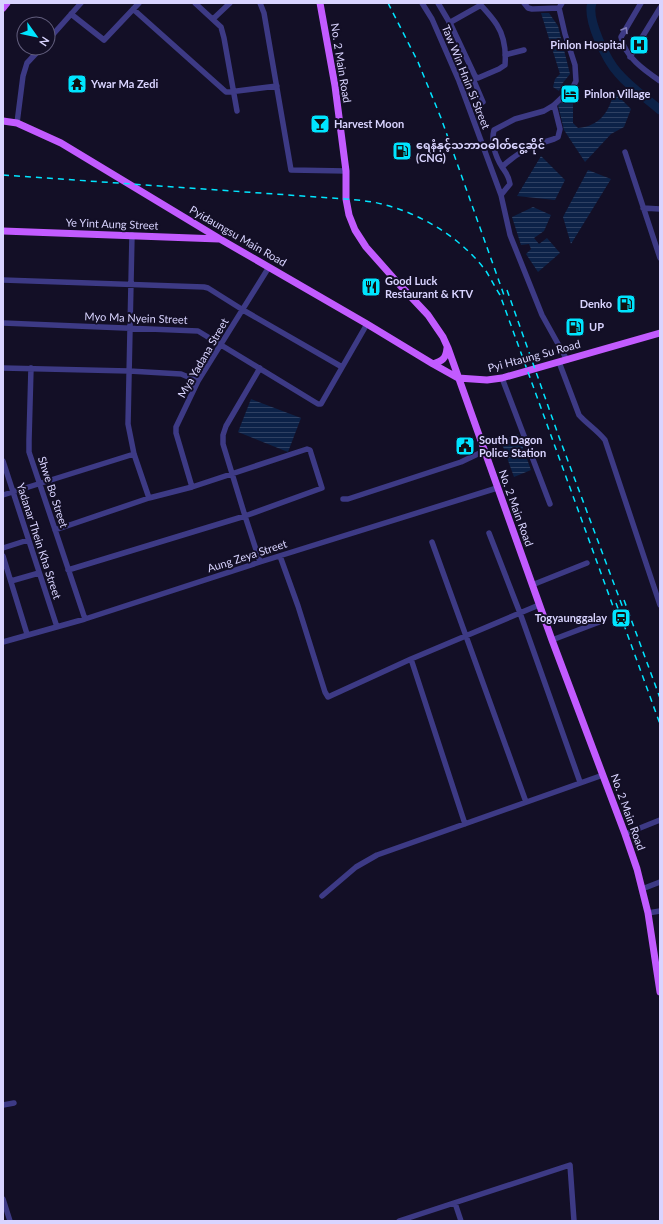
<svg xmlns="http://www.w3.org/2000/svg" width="663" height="1224" font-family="Lato,'Noto Sans Myanmar',sans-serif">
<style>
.water{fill:url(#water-rules)}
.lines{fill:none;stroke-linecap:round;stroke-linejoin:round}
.river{stroke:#0c2248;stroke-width:9}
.minor{stroke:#3d3a85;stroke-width:5.5}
.major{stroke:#c25bff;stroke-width:7}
.rail{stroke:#00e5ff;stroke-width:1.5;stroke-dasharray:6 5;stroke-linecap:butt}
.oneway{stroke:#837fbc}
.labels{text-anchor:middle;stroke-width:4;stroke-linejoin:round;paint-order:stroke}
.poi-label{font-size:11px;font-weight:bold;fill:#d9d4ff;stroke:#130f26;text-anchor:start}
.street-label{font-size:11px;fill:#d9d4ff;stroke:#130f26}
</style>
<defs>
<pattern id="water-rules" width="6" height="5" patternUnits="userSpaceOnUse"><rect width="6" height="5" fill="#0c2248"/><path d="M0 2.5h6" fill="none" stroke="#2f4163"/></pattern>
</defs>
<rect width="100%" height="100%" fill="#130f26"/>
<path class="water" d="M 541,13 L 549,13 L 558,26 L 570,74 L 562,84 L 559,91 L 553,87 L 555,79 L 560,74 Z
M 614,92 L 631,109 L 624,127 L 611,134 L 585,162 L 564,130 L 558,105 L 573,94 L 573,123 L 578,128 C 600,126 609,112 614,92 Z
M 541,156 L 565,180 L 555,200 L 517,196 Z
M 588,170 L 611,179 L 571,244 L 563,217 Z
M 533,207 L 551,215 L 544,231 L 534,238 L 539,244 L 547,238 L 560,253 L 538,272 L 526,254 L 531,249 L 529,244 L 521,245 L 512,217 Z
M 251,399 L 301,418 L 288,452 L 238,432 Z
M 518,434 L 531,470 L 514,477 L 501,441 Z"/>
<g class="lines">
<path class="river" d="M 592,3 C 586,19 607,61 618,73 C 630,87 646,98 660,110"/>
<path class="minor" d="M 195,3 L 221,27 L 224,38 L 237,111
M 260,3 L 264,13 L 291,170 L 346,171
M 422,3 L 432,19 L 459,81 L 501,195 L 510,235 L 542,315 L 567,360
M 438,3 L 451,25 L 475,76 L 478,78 L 499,69 L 505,65 C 506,52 504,36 497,25 C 492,17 485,10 479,3
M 524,3 L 528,8 L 532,9 L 559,8
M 641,3 L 621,37 C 625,57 644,70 660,81
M 133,9 L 226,92 L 229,92 L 277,86
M 71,14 L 104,40 L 139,3
M 213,19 L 230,3
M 31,22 L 33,24
M 449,23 L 481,5
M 48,40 L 81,3
M 505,55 L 524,50
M 630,57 L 660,8
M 476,77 L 474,81 L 483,102
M 17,123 L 23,76 L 27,63 L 41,48
M 625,152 L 660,258
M 502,167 C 517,152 534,145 554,139 L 558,137 L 560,129 L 554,105
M 501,195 L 510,184 C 509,176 506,173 502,167 C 495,156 491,142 494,130 L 515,119 L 544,111 L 554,105 L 573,87 L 576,81 L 575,65 L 565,34 L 559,8 L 562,3
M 643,208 L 660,209
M 132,235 L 128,424 L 134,454 L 149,498
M 3,280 L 204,287 L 208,288 L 243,310 L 342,367
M 3,323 L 198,331 L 318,404 L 321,404 L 367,324
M 559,362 L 579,415 C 587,424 597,430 605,440 L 660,605
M 3,368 L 129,371 L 181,374 L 198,381
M 31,368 L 29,440 L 29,452 L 85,619
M 502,378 L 550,504
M 3,461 L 57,627
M 192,487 L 176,433 L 176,427 L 198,381 L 269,267
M 3,495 L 134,454
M 343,499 L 348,499 L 461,462 L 484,451
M 55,530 L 149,498 L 192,487 L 307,449 L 310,450 L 322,488 L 245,516 L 68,570
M 489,533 L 520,613 L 580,782
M 432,542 L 526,802
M 3,548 L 28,540
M 3,556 L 27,634
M 280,556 L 298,606 L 325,692 L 328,697 L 411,659 L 539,605
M 260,562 L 245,516 L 223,444 L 223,435 L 226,426 L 260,368
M 11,581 L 39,573
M 532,585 L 587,563
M 552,640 L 602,621
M 3,642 L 85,619 L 260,562 L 497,488
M 411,659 L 465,824
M 625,834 L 660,820
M 642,889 L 660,882
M 322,896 L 356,867 L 377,855 L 603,775
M 648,913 L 660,911
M 3,1105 L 14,1103
M 3,1199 L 10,1221
M 455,1203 L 461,1221
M 399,1221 L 570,1165 L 574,1221"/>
<path class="major" d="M 320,3 L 335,86 L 346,171 L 346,199 L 349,215 L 355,230 L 366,247 L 397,282 L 428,315 L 443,337 L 448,348 L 552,640 L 625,834 L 637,869 L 648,913 L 660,992
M 3,8 L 7,3
M 3,121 L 17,123 L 61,143 L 220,239 L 367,324 L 433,364 L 458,378 L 487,380 L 502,378 L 660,333
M 3,231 L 219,239
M 433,364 C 442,361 446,359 447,348"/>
<path class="rail" d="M 388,3 L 418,62 L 441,118 L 505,298
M 3,175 L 346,199 C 358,200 370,201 382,204 C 422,214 461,238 486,271 C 491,279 495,287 500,295 L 614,609
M 507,290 L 559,437 L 623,608
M 624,600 L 660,698
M 616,603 L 660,724"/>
</g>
<defs><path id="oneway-chevron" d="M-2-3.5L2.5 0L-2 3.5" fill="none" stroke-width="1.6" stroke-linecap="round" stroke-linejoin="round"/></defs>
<use class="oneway" href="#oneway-chevron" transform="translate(625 30) rotate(-59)"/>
<defs>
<symbol id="hospital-square" viewBox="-11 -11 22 22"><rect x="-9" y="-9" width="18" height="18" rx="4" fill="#00e5ff" stroke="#130f26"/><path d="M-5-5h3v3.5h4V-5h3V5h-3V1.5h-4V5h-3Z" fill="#111"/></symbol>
<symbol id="temple-square" viewBox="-11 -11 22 22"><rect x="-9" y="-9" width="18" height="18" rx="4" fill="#00e5ff" stroke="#130f26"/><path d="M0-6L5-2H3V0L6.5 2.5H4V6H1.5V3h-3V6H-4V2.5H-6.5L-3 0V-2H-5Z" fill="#111"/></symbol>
<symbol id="hotel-square" viewBox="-11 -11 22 22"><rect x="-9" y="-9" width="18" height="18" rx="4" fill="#00e5ff" stroke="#130f26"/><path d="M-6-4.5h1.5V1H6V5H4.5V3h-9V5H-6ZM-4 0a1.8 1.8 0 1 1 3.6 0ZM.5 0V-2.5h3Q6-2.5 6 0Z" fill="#111"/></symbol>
<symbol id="bar-square" viewBox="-11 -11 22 22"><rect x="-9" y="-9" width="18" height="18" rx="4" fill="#00e5ff" stroke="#130f26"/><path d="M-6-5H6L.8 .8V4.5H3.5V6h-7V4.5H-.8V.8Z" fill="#111"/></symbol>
<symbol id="fuel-square" viewBox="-11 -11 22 22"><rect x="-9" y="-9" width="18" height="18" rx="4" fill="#00e5ff" stroke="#130f26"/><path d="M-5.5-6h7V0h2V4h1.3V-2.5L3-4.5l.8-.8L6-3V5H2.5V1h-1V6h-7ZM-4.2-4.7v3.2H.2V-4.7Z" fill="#111"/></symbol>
<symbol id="restaurant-square" viewBox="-11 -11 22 22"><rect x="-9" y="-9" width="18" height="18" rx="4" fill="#00e5ff" stroke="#130f26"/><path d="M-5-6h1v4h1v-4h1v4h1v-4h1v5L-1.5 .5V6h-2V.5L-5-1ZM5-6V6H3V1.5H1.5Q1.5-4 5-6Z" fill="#111"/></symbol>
<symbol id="civic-square" viewBox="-11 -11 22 22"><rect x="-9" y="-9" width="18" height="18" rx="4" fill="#00e5ff" stroke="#130f26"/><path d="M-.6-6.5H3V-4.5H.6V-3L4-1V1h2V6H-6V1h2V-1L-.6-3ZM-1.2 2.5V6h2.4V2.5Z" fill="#111"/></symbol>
<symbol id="station-square" viewBox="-11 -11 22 22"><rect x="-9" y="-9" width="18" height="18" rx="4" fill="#00e5ff" stroke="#130f26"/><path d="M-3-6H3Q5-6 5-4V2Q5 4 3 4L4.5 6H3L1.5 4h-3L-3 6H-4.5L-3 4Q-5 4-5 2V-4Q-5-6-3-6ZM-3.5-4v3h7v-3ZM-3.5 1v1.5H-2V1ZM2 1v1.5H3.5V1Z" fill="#111"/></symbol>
</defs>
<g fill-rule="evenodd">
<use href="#hospital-square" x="628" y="34" width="22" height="22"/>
<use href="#temple-square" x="66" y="73" width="22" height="22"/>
<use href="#hotel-square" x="559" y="83" width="22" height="22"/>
<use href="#bar-square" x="309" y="113" width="22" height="22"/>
<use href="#fuel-square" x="391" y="140" width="22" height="22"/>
<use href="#restaurant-square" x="360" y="276" width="22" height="22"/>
<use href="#fuel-square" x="615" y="293" width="22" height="22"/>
<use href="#fuel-square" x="564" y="316" width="22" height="22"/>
<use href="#civic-square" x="454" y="435" width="22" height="22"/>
<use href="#station-square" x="610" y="607" width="22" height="22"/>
</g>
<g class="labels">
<g class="poi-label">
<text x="625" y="49" text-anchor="end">Pinlon Hospital</text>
<text x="91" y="88">Ywar Ma Zedi</text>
<text x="584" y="98">Pinlon Village</text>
<text x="334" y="128">Harvest Moon</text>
<text x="416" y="149">ရေနံနှင့်သဘာဝဓါတ်ငွေ့ဆိုင်<tspan x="416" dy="13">(CNG)</tspan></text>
<text x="385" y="285">Good Luck<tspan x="385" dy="13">Restaurant &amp; KTV</tspan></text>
<text x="612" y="308" text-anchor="end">Denko</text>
<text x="589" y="331">UP</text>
<text x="479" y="444">South Dagon<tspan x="479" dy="13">Police Station</tspan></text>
<text x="607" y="622" text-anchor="end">Togyaunggalay</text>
</g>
<g class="street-label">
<text transform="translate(341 63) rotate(81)" y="4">No. 2 Main Road</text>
<text transform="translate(466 77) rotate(68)" y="4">Taw Win Hnin Si Street</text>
<text transform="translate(112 224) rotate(2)" y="4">Ye Yint Aung Street</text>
<text transform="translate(238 236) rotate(30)" y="4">Pyidaungsu Main Road</text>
<text transform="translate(136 318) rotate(2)" y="4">Myo Ma Nyein Street</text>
<text transform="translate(534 356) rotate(-15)" y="4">Pyi Htaung Su Road</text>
<text transform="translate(203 358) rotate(-60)" y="4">Mya Yadana Street</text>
<text transform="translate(53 492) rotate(72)" y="4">Shwe Bo Street</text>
<text transform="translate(516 508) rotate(70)" y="4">No. 2 Main Road</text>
<text transform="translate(39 541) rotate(72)" y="4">Yadanar Thein Kha Street</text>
<text transform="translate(247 556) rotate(-18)" y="4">Aung Zeya Street</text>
<text transform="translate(628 812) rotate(70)" y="4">No. 2 Main Road</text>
</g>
</g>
<rect width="663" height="1224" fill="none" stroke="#d9d4ff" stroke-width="8"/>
<g transform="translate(36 36) rotate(123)"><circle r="19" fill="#130f26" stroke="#625e7d"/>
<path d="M0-3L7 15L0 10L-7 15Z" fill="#00e5ff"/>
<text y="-6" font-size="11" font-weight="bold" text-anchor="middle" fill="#d9d4ff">N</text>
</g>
</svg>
